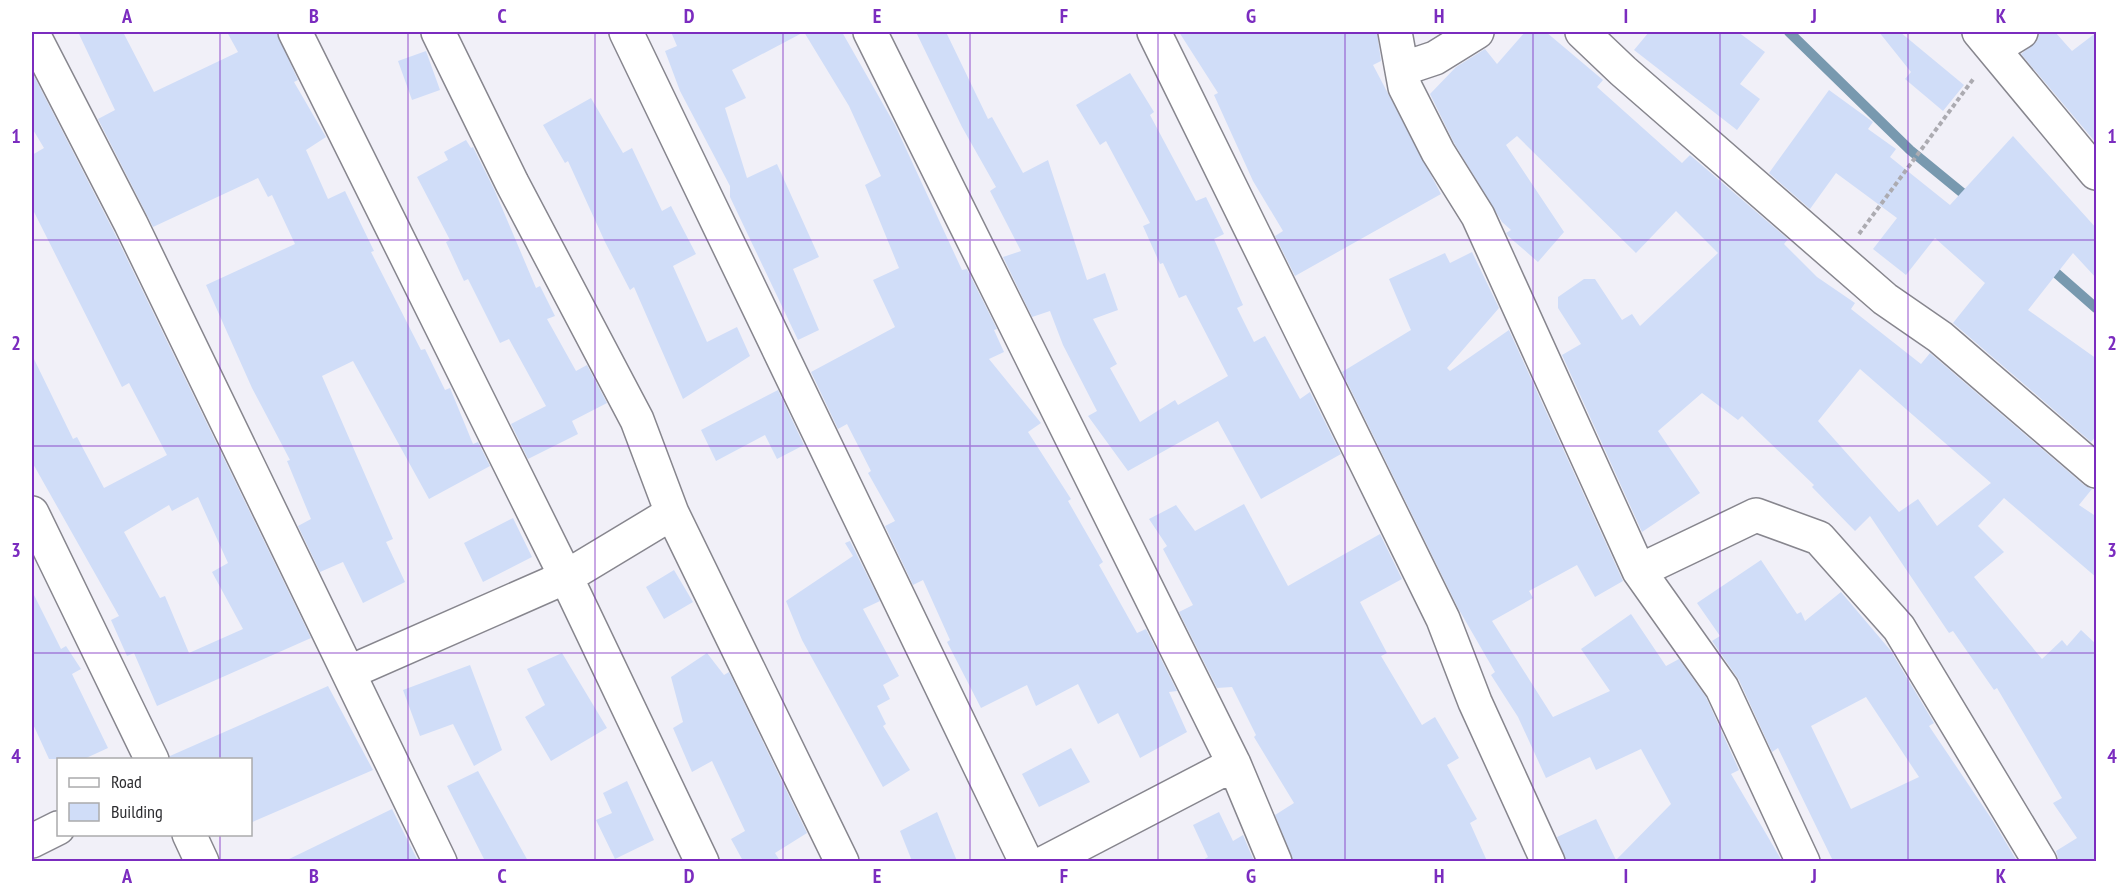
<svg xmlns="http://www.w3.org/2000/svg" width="2128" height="893" font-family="'PT Sans Narrow',sans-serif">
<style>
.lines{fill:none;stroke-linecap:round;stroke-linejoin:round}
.stream{stroke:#7899af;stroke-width:10}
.building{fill:#d0ddf8;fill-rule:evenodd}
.minor-casing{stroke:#87868e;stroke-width:36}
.path{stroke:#acabb1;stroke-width:4;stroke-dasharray:4.5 3;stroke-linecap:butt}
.minor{stroke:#fff;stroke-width:33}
.grid{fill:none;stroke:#7b2cbf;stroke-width:1.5;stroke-opacity:0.55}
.neatline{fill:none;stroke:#7b2cbf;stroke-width:2}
.grid-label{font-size:20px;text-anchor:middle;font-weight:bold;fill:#7b2cbf}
</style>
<rect width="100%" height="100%" fill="#f1f0f8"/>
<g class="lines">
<path class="stream" d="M 1789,32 L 1910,150 L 1971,200
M 2047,265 L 2096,308"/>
</g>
<path class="building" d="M 78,32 L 123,32 L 154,92 L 238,52 L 227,32 L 276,32 L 298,80 L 294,82 L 326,137 L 306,150 L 328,199 L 345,191 L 374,251 L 371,252 L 421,350 L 425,349 L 445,390 L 450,388 L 473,444 L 478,442 L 490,466 L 429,499 L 353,361 L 322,376 L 393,539 L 386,542 L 405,582 L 363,603 L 343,562 L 320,572 L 298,526 L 311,519 L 287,461 L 290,460 L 252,388 L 206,285 L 295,244 L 272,195 L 268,197 L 258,178 L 153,227 L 98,119 L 115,110 Z
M 671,32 L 842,32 L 895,125 L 962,270 L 967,269 L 997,329 L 994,330 L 1004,352 L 989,359 L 1041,423 L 1028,432 L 1071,499 L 1068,501 L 1103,562 L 1099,565 L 1137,633 L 1146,629 L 1177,691 L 1169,692 L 1187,732 L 1140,758 L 1118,713 L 1098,724 L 1078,684 L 1036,706 L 1027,685 L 981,708 L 947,642 L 950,640 L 923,580 L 913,585 L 885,526 L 895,521 L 868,473 L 871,471 L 847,424 L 838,429 L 811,372 L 895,327 L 873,280 L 899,268 L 865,185 L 881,176 L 849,106 L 804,32 L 732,70 L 746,98 L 725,108 L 747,178 L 777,164 L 819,257 L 793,269 L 819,330 L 798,340 L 730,197 L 730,186 L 680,91 L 665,51 L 677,46 Z
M 916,32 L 946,32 L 988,119 L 992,117 L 1023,173 L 1048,160 L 1087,280 L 1105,273 L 1118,310 L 1093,319 L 1117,364 L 1110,368 L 1140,422 L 1175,400 L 1178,405 L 1228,376 L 1186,295 L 1179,298 L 1163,263 L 1160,264 L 1143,226 L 1150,223 L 1106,141 L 1100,145 L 1076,105 L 1130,73 L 1154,112 L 1150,115 L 1196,201 L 1206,197 L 1224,234 L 1214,239 L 1243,305 L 1237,308 L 1254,342 L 1265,336 L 1300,399 L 1310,392 L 1341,454 L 1261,499 L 1218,421 L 1128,471 L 1088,416 L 1097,411 L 1063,345 L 1050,311 L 1032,317 L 1003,257 L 1021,251 L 990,191 L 996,187 L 962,127 Z
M 1179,32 L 1377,32 L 1381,61 L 1373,65 L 1441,194 L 1295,276 L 1275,236 L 1283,231 L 1253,181 L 1214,95 L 1218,93 Z
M 1525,32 L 1546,32 L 1603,80 L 1597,87 L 1682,163 L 1690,155 L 1788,239 L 1784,244 L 1817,277 L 1855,303 L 1851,309 L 1921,364 L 1930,353 L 2084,485 L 2092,489 L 2079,505 L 2097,517 L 2097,578 L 2004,498 L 1978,526 L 2004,552 L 1974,577 L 2042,659 L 2062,640 L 2067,646 L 2081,630 L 2097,645 L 2097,861 L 2059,861 L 2056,851 L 2077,838 L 2053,803 L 2062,798 L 1997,688 L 1994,690 L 1953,631 L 1949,633 L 1870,516 L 1855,531 L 1812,487 L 1814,485 L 1742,416 L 1738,420 L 1702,393 L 1658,431 L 1700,493 L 1642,532 L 1562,355 L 1581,344 L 1558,308 L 1558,297 L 1584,279 L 1595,279 L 1622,320 L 1632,314 L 1640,326 L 1718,253 L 1676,211 L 1636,253 L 1517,136 L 1506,145 L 1564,232 L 1538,262 L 1508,236 L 1506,233 L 1511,230 L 1502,222 L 1454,143 L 1430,94 L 1456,67 L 1485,49 L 1497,64 ZM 1860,369 L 1991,483 L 1937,526 L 1918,499 L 1899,512 L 1818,421 Z
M 1649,32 L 1738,32 L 1765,52 L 1740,84 L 1760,99 L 1737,130 L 1634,50 Z
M 1879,32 L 1900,32 L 1964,85 L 1943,111 L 1905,79 L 1911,72 Z
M 2040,32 L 2055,32 L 2072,51 L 2097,32 L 2097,144 L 2021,54 L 2037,41 Z
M 426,51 L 440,90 L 412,100 L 398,61 Z
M 32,72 L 114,232 L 311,638 L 157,706 L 134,653 L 127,656 L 111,620 L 119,616 L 32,462 L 32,355 L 73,439 L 77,437 L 104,488 L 167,455 L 129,383 L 122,387 L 32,208 L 32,155 L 44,148 L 32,128 ZM 198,497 L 228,563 L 212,572 L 243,629 L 189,653 L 165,596 L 160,598 L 124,532 L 169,505 L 172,511 Z
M 1829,90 L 1873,122 L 1868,129 L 1896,149 L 1890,157 L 1950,205 L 2013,136 L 2097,229 L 2097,279 L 2073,253 L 2028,310 L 2097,359 L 2097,435 L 2091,442 L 1953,323 L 1985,283 L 1935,238 L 1906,275 L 1873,249 L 1897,218 L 1836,173 L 1810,209 L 1769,173 Z
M 591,98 L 623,153 L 632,148 L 662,211 L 671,206 L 696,254 L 673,266 L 707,342 L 737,327 L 750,356 L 683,399 L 634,287 L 630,290 L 605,242 L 568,161 L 565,163 L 543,125 Z
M 466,140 L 471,148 L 473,147 L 494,189 L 536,288 L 540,286 L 555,316 L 547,319 L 576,371 L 587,365 L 607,403 L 572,421 L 578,434 L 528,459 L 511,424 L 546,406 L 509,339 L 500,343 L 468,279 L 464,281 L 446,242 L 450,240 L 417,177 L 448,160 L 444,152 Z
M 1472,252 L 1499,308 L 1447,368 L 1450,371 L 1509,330 L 1623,581 L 1595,597 L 1577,565 L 1529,591 L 1533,598 L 1492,621 L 1553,717 L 1610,691 L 1581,649 L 1631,614 L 1666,666 L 1679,659 L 1706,697 L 1739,770 L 1731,774 L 1782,861 L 1566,861 L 1557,837 L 1596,819 L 1616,860 L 1671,804 L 1641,749 L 1596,770 L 1590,757 L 1546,778 L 1518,717 L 1491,675 L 1495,672 L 1458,608 L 1342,372 L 1411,330 L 1389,279 L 1445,253 L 1450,263 Z
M 778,390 L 804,445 L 777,459 L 765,435 L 716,461 L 701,430 Z
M 1244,504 L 1288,586 L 1380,534 L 1402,579 L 1360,602 L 1387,653 L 1381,656 L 1422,725 L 1435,717 L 1459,758 L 1447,765 L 1477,819 L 1470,823 L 1487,861 L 1293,861 L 1275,815 L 1294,803 L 1254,737 L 1256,735 L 1232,687 L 1217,688 L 1179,612 L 1193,605 L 1163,549 L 1167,546 L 1149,519 L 1176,505 L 1195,531 Z
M 513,518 L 532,557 L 483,582 L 464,543 Z
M 850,541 L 880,601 L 863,609 L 899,676 L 883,685 L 890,699 L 877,706 L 886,724 L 883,726 L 910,770 L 883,787 L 802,640 L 786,601 L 853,556 L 845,543 Z
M 1761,560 L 1797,614 L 1801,612 L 1805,621 L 1841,592 L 1891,651 L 1934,723 L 1929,726 L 1993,821 L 2017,861 L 1833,861 L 1778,748 L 1772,752 L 1739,680 L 1712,641 L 1720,636 L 1697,603 ZM 1866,697 L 1919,777 L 1851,809 L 1811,726 Z
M 674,570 L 693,602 L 664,619 L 646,587 Z
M 32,591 L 61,649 L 66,646 L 81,669 L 72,674 L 108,748 L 84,759 L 49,759 L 32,722 Z
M 562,653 L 607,728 L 551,761 L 525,717 L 545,705 L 527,669 Z
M 707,653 L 724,675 L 729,672 L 807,833 L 775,853 L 780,861 L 743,861 L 731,839 L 745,831 L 712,761 L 692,772 L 673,728 L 683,722 L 671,677 Z
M 470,665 L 502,750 L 474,766 L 453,724 L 420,736 L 403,690 Z
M 328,686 L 373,770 L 250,823 L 250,759 L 170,759 L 170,756 Z
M 1071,748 L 1090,782 L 1039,807 L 1022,774 Z
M 478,771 L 528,861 L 485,861 L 447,786 Z
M 627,781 L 654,840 L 615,859 L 596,820 L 612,813 L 603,793 Z
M 392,809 L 418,861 L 285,861 Z
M 937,812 L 957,861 L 912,861 L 900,831 Z
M 1219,812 L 1233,841 L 1243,835 L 1254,861 L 1201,861 L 1208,857 L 1193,825 Z"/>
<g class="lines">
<defs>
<path id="minor" d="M 32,32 L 131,224 L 440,862
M 295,32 L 566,577 L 702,862
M 438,32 L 512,183 L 637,420 L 672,513 L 842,862
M 626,32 L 1026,862
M 870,32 L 1234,764 L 1275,862
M 1154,32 L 1443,619 L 1475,702 L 1548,862
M 1395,32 L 1405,87 L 1438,152 L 1478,216 L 1639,571 L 1722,688 L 1803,862
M 1582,32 L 1623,71 L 1885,299 L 1940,337 L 2096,471
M 1979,32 L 2096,173
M 1995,48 L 2021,32
M 1402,69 L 1435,58 L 1477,32
M 32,513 L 152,760
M 1639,571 L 1756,515 L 1819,538 L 1899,628 L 2040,862
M 350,672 L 566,577 L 672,513
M 189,834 L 202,862
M 32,841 L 58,828
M 1046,862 L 1234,764"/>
</defs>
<use href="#minor" class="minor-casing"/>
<path class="path" d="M 1859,234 L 1974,78"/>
<use href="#minor" class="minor"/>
</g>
<path class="grid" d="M 220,32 L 220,760M 408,32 L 408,862M 595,32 L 595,862M 783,32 L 783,862M 970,32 L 970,862M 1158,32 L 1158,862M 1345,32 L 1345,862M 1533,32 L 1533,862M 1720,32 L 1720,862M 1908,32 L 1908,862M 32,240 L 2096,240M 32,446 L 2096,446M 32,653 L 2096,653M 220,834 L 220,862"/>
<rect width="2128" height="893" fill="none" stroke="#ffffff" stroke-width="66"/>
<rect x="57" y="758" width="195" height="78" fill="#ffffff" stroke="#ababac" stroke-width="1.5"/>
<rect x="69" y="778" width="30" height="9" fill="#ffffff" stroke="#ababac" stroke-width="1.5"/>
<text x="111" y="788" font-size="18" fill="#2d2d30">Road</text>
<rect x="69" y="803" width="30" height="18" fill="#d0ddf8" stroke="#ababac" stroke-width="1.5"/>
<text x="111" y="818" font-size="18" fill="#2d2d30">Building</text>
<rect x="33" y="33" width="2062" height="827" class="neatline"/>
<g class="grid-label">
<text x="127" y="23">A</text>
<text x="314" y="23">B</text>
<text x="502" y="23">C</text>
<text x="689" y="23">D</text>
<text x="877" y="23">E</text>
<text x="1064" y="23">F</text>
<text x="1251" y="23">G</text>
<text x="1439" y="23">H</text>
<text x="1626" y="23">I</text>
<text x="1814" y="23">J</text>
<text x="2001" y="23">K</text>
<text x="16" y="143">1</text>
<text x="2112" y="143">1</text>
<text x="16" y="350">2</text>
<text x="2112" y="350">2</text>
<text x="16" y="557">3</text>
<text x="2112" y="557">3</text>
<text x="16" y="763">4</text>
<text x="2112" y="763">4</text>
<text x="127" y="883">A</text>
<text x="314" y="883">B</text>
<text x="502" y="883">C</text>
<text x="689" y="883">D</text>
<text x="877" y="883">E</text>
<text x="1064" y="883">F</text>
<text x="1251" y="883">G</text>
<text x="1439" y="883">H</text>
<text x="1626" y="883">I</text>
<text x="1814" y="883">J</text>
<text x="2001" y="883">K</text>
</g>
</svg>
